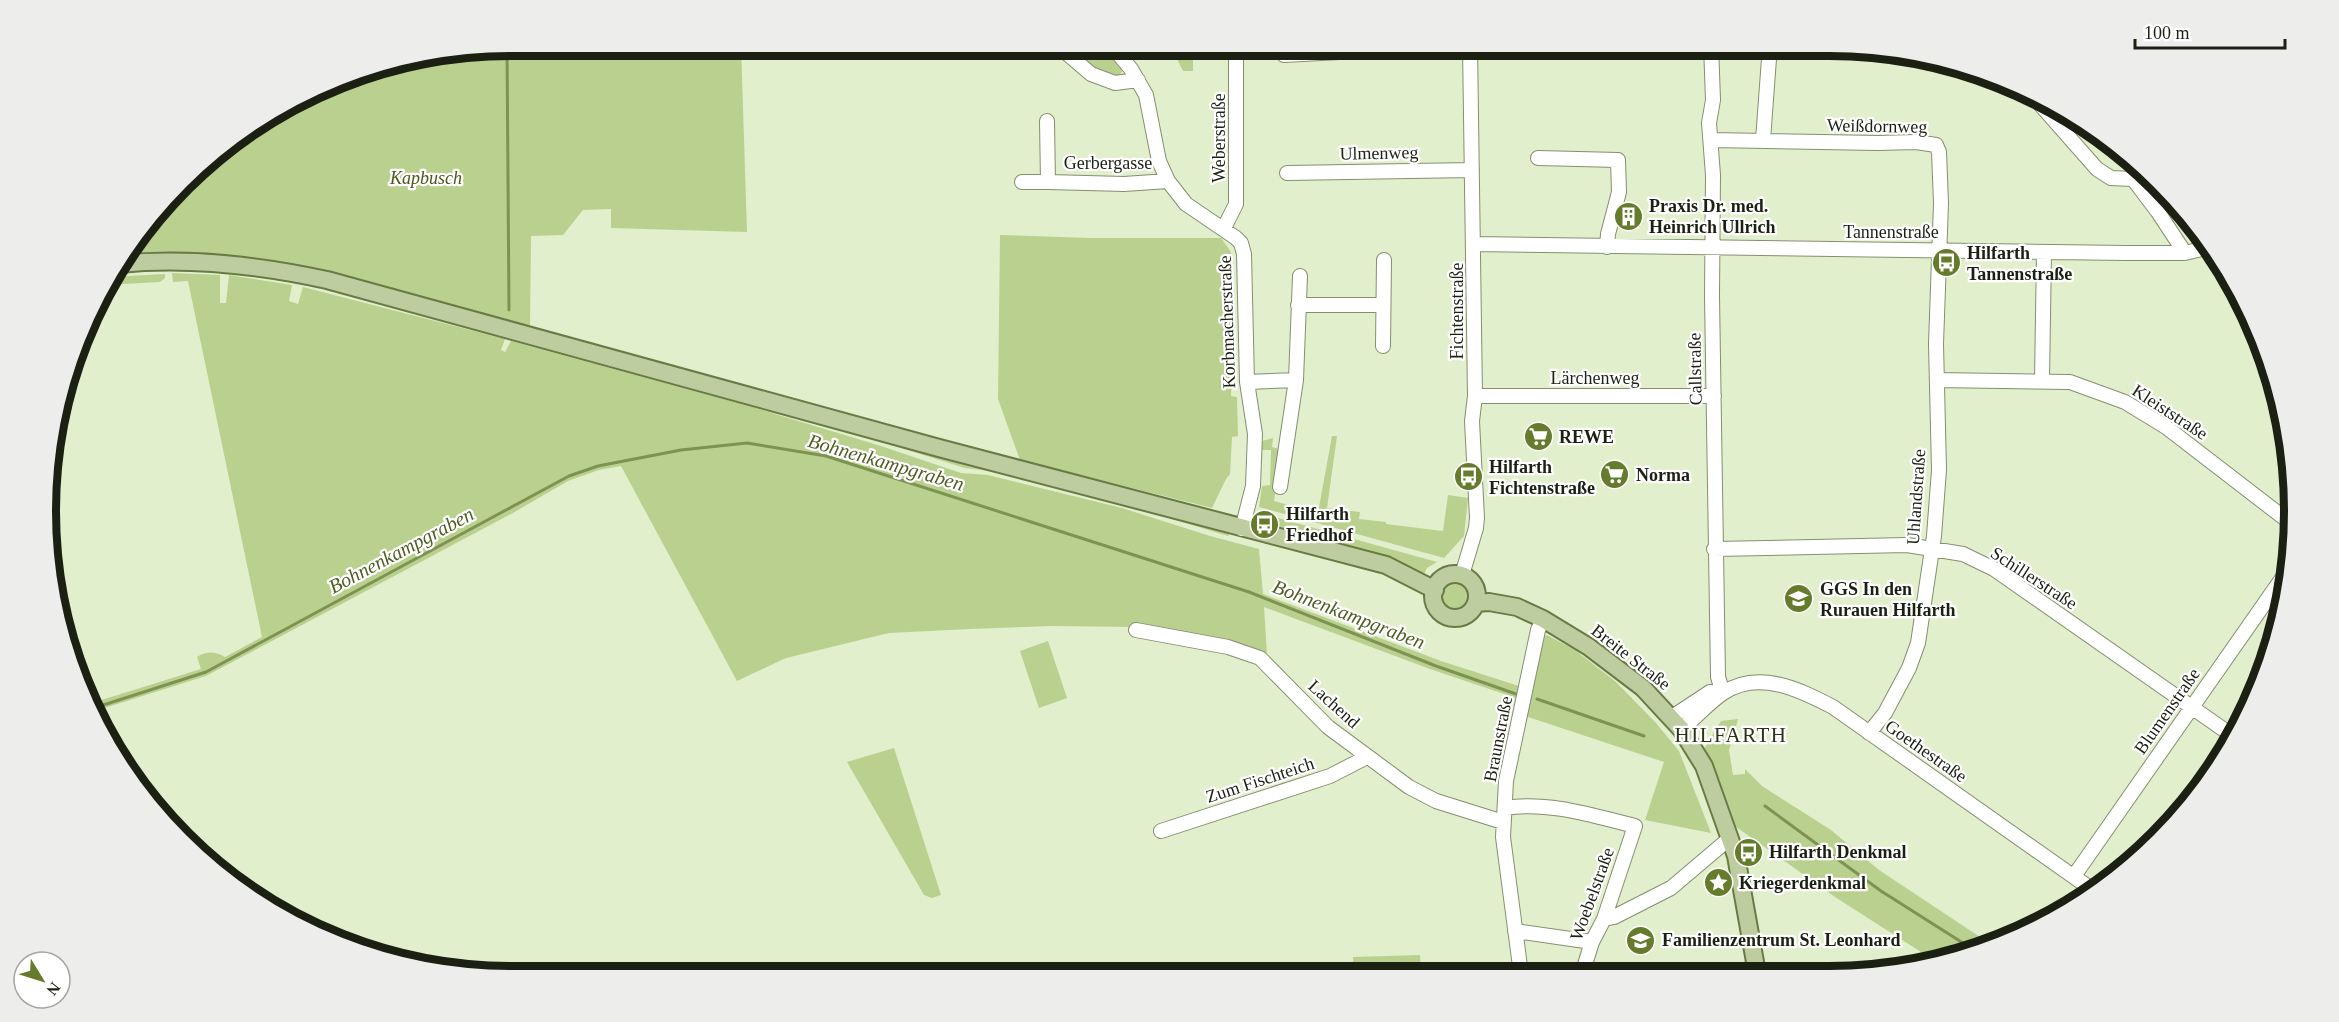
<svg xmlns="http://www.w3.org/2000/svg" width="2339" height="1022" font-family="Georgia,serif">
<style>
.green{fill:#bad08f}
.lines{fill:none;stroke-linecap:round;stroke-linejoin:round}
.stream{stroke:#7e9351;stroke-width:3}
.minor-casing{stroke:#848f6f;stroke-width:16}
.major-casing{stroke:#697a44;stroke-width:20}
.minor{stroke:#fff;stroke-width:14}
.major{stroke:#becd9f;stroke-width:16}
.labels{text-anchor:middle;stroke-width:4.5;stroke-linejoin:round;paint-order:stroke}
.street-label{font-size:18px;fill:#1b2013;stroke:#fff}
.park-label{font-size:18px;font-style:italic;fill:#48591a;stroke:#fff}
.poi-label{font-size:18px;font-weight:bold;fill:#1b2013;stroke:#fff;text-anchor:start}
.water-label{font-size:20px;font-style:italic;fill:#4d5f20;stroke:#fff}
.quarter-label{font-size:21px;letter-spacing:1.5px;fill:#2a3317;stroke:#fff}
.rim{fill:none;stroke:#1b2013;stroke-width:8}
</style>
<rect width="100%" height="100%" fill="#e2efcc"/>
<path class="green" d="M 511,45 L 741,45 L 747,232 L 611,228 L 611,209 L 583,210 L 563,235 L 531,236 L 530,328 L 346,278 L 124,258 L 204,160 L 278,107 L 361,70 Z
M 1064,45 C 1099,45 1100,41 1124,68 L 1119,77 L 1102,74 Z
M 1170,45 L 1193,45 L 1193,71 L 1183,71 Z
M 1000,235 L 1090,238 L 1221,238 L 1231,252 L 1233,344 L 1231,396 L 1237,397 L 1238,436 L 1232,437 L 1230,474 L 1226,479 L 1212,508 L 1020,460 L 998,399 Z
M 172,273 L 220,275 L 220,303 L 226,303 L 229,275 L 292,285 L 289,301 L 298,304 L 303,287 L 505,339 L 501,350 L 505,352 L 511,341 L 749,406 L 881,446 L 961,473 L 988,475 L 1122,508 L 1210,536 L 1259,549 L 1263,594 L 1441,661 L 1522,687 L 1519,699 L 1430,669 L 1264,607 L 1267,654 L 1184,635 L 1135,627 L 1052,626 L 970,629 L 889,633 L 786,658 L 737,681 L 621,466 L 599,470 L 568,481 L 511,514 L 206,676 L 95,711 L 92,703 L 201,669 L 197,657 C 206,651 215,651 225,657 L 262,637 L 188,281 L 173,282 Z
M 165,274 L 165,278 L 160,282 L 105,285 L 108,277 Z
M 786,412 L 1154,511 L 1230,533 L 1228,536 L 1117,502 L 990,471 L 965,468 Z
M 1332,436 L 1337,436 L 1327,508 L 1360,512 L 1359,519 L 1386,522 L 1386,524 L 1443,531 L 1448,495 L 1468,498 L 1464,536 L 1444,558 L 1259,507 L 1262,486 L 1270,485 L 1271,450 L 1262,450 L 1262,441 L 1273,438 L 1272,447 L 1279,449 L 1281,453 L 1274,501 L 1318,513 Z
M 1256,512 L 1437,562 L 1427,568 L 1424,574 L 1388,560 L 1313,540 L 1313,536 L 1273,525 L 1272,528 L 1260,521 Z
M1441 596a14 14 0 1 1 28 0a14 14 0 1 1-28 0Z
M 1547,635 L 1575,650 L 1616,682 L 1656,723 L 1679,751 L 1711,833 L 1645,820 L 1664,762 L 1525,716 L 1541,639 Z
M 1048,641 L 1067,698 L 1039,708 L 1020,651 Z
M 1738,719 L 1729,750 L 1733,775 L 1745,774 L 1745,769 L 1762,786 L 1831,830 L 1879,870 L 1992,945 L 1935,961 L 1835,897 L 1732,824 L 1717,774 L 1704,749 L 1721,721 Z
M 894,748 L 941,895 L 932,898 L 924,895 L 847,762 Z
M 1420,955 L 1421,974 L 1354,975 L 1353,957 Z"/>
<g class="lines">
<path class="stream" d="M 507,46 L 509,310
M 1537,699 L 1644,736
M 94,708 L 206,672 L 569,476 L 598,466 L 681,450 L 747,443 L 826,456 L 1249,592 L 1436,666 L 1516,694
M 1765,806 L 1881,891 L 1974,950"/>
<defs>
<path id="minor" d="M 1057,45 L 1091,74 L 1115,83 L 1138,80
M 1111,45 L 1131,69 L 1146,95 L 1159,161 L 1168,181 L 1186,204 L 1236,238 L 1241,243 L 1244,254 L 1247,382 L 1255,434 L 1253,486 L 1242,529
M 1711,45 L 1713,100 L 1709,123 L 1713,175 L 1712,296 L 1718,677 L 1723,693
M 1825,45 L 1829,45
M 1284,55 L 1470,45 C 1521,53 1577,51 1628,45
M 2031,94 L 2097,169 L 2111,178 L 2133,179 L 2158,212 L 2185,253
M 1047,121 L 1048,182 L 1124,184 L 1168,181
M 1712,140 L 1878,143 L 1916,142 L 1936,145 L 1939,152 L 1941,203 L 1936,344 L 1939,470 L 1934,536 L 1918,643 L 1909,668 L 1885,713 L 1869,733
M 1763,140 L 1770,45
M 1538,158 L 1618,160 L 1619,192 L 1608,234 L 1607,247
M 1287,173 L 1472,170
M 1022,182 L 1048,182
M 1224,228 L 1236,204 L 1236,45
M 1474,244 L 2126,253 L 2185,253 L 2210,247
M 1298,305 L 1383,305
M 1383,346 L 1384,260
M 1937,380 L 2070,382 L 2125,402 L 2166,427 L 2292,524
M 2042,380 L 2044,252
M 1247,382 L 1296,380 L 1300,276
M 1475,396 L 1714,396
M 1280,487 L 1296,380
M 1714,549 L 1907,545 L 1963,554 L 1994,569 L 2230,734
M 1462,575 L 1476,528 L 1477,518 L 1472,421 L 1475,396 L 1470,45
M 1136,630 L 1228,647 L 1260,658 L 1328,727 L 1409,787 L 1436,801 L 1503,822
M 1672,717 L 1710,692 L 1723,693
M 1681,729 C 1696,718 1708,703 1723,693 C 1759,669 1800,690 1833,707 L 2094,891
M 1505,808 C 1548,801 1594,816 1635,826 L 1604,919 L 1592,942 L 1582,974
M 1161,831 L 1330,776 L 1367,757
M 2074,876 L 2290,567
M 1604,919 L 1614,917 L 1671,888 L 1730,838
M 1515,931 L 1592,942
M 1521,974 L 1503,837 L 1506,781 L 1538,630 L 1543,619"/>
<path id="major" d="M 119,264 C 189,257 258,265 327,280 L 939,448 L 1386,565 L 1435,590
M1433 596a22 22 0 1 1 44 0a22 22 0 1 1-44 0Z
M 1476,603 L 1489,602 L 1517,607 L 1543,619 L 1589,647 L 1643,688 L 1681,729 L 1704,766 L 1736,856 L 1757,973"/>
</defs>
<use href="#minor" class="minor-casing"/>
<use href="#major" class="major-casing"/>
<use href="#minor" class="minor"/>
<use href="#major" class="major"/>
</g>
<defs>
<symbol id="building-disc" viewBox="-11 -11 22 22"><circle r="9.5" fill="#657c2d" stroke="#fff"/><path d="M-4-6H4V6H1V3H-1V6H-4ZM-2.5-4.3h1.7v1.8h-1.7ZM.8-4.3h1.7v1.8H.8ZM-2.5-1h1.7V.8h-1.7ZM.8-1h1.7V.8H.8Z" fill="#fff"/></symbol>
<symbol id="bus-disc" viewBox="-11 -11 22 22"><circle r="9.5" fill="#657c2d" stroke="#fff"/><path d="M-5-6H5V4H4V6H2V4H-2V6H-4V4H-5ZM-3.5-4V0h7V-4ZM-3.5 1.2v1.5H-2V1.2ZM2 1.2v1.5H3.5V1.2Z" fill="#fff"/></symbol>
<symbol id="supermarket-disc" viewBox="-11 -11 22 22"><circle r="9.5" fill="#657c2d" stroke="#fff"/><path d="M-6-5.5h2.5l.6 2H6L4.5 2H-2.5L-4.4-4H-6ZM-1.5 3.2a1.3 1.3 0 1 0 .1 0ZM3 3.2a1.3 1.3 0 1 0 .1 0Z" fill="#fff"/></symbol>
<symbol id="school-disc" viewBox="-11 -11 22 22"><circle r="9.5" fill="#657c2d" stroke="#fff"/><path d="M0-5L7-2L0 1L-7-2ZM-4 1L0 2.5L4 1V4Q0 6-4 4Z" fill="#fff"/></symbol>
<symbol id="sight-disc" viewBox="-11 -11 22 22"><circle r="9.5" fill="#657c2d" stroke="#fff"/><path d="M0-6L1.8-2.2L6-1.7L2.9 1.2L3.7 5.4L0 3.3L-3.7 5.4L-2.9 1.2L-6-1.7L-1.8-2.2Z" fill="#fff"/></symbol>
</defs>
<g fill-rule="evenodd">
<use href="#building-disc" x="1612" y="200" width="33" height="33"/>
<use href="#bus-disc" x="1930" y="246" width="33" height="33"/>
<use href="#supermarket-disc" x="1522" y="420" width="33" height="33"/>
<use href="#supermarket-disc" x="1598" y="458" width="33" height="33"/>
<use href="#bus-disc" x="1452" y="460" width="33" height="33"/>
<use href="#bus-disc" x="1248" y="508" width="33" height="33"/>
<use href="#school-disc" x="1782" y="582" width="33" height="33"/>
<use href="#bus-disc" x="1732" y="836" width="33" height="33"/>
<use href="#sight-disc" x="1702" y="866" width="33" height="33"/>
<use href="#school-disc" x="1624" y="924" width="33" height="33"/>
</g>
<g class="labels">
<g class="street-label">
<text transform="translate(1877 126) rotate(1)" y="6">Weißdornweg</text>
<text transform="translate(1219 138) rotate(-90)" y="6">Weberstraße</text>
<text transform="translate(1379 153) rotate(-1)" y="6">Ulmenweg</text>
<text x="1108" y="169">Gerbergasse</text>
<text x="1891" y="238">Tannenstraße</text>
<text transform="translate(1457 311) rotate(-90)" y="6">Fichtenstraße</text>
<text transform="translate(1227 322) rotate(-92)" y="6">Korbmacherstraße</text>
<text transform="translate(1695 369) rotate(-91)" y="6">Callstraße</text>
<text x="1595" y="384">Lärchenweg</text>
<text transform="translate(2170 412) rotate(33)" y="6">Kleiststraße</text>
<text transform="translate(1916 497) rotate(-86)" y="6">Uhlandstraße</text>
<text transform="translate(2034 578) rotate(33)" y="6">Schillerstraße</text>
<text transform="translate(1631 657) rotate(38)" y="6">Breite Straße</text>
<text transform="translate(1334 704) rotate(42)" y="6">Lachend</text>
<text transform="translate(2167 711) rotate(-55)" y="6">Blumenstraße</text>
<text transform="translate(1498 739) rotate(-79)" y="6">Braunstraße</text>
<text transform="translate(1926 751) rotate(35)" y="6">Goethestraße</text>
<text transform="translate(1260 780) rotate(-18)" y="6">Zum Fischteich</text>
<text transform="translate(1592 894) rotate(-70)" y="6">Woebelstraße</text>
</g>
<g class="park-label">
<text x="426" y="184">Kapbusch</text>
</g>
<g class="poi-label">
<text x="1649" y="212">Praxis Dr. med.<tspan x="1649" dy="21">Heinrich Ullrich</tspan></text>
<text x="1967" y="259">Hilfarth<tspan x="1967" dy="21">Tannenstraße</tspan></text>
<text x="1559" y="443">REWE</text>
<text x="1489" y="473">Hilfarth<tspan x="1489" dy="21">Fichtenstraße</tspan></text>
<text x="1636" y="481">Norma</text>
<text x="1286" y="520">Hilfarth<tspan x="1286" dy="21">Friedhof</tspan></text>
<text x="1820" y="595">GGS In den<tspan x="1820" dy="21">Rurauen Hilfarth</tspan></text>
<text x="1769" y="858">Hilfarth Denkmal</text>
<text x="1739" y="889">Kriegerdenkmal</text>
<text x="1662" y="946">Familienzentrum St. Leonhard</text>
</g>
<g class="water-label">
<text transform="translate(886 462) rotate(16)" y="7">Bohnenkampgraben</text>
<text transform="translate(401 550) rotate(-28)" y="7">Bohnenkampgraben</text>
<text transform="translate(1349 614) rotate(21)" y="7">Bohnenkampgraben</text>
</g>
<g class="quarter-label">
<text x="1731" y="742">HILFARTH</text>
</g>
</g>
<path d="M0 0H2339V1022H0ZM511 56H1829A455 455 0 0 1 2284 511V511A455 455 0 0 1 1829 966H511A455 455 0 0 1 56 511V511A455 455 0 0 1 511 56Z" fill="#ededec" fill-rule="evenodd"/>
<path class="rim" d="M511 56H1829A455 455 0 0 1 2284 511V511A455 455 0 0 1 1829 966H511A455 455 0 0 1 56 511V511A455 455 0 0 1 511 56Z"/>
<g transform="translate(42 980) rotate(128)"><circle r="28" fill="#ffffff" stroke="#a4a6a1" stroke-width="1.5"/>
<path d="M0-4.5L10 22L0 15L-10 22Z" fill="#657c2d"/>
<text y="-9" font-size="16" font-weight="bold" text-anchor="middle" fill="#1b2013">N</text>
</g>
<path d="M2135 39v9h150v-9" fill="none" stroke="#1b2013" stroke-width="3"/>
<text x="2144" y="39" font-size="18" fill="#1b2013" stroke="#ffffff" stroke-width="4.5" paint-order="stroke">100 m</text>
</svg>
